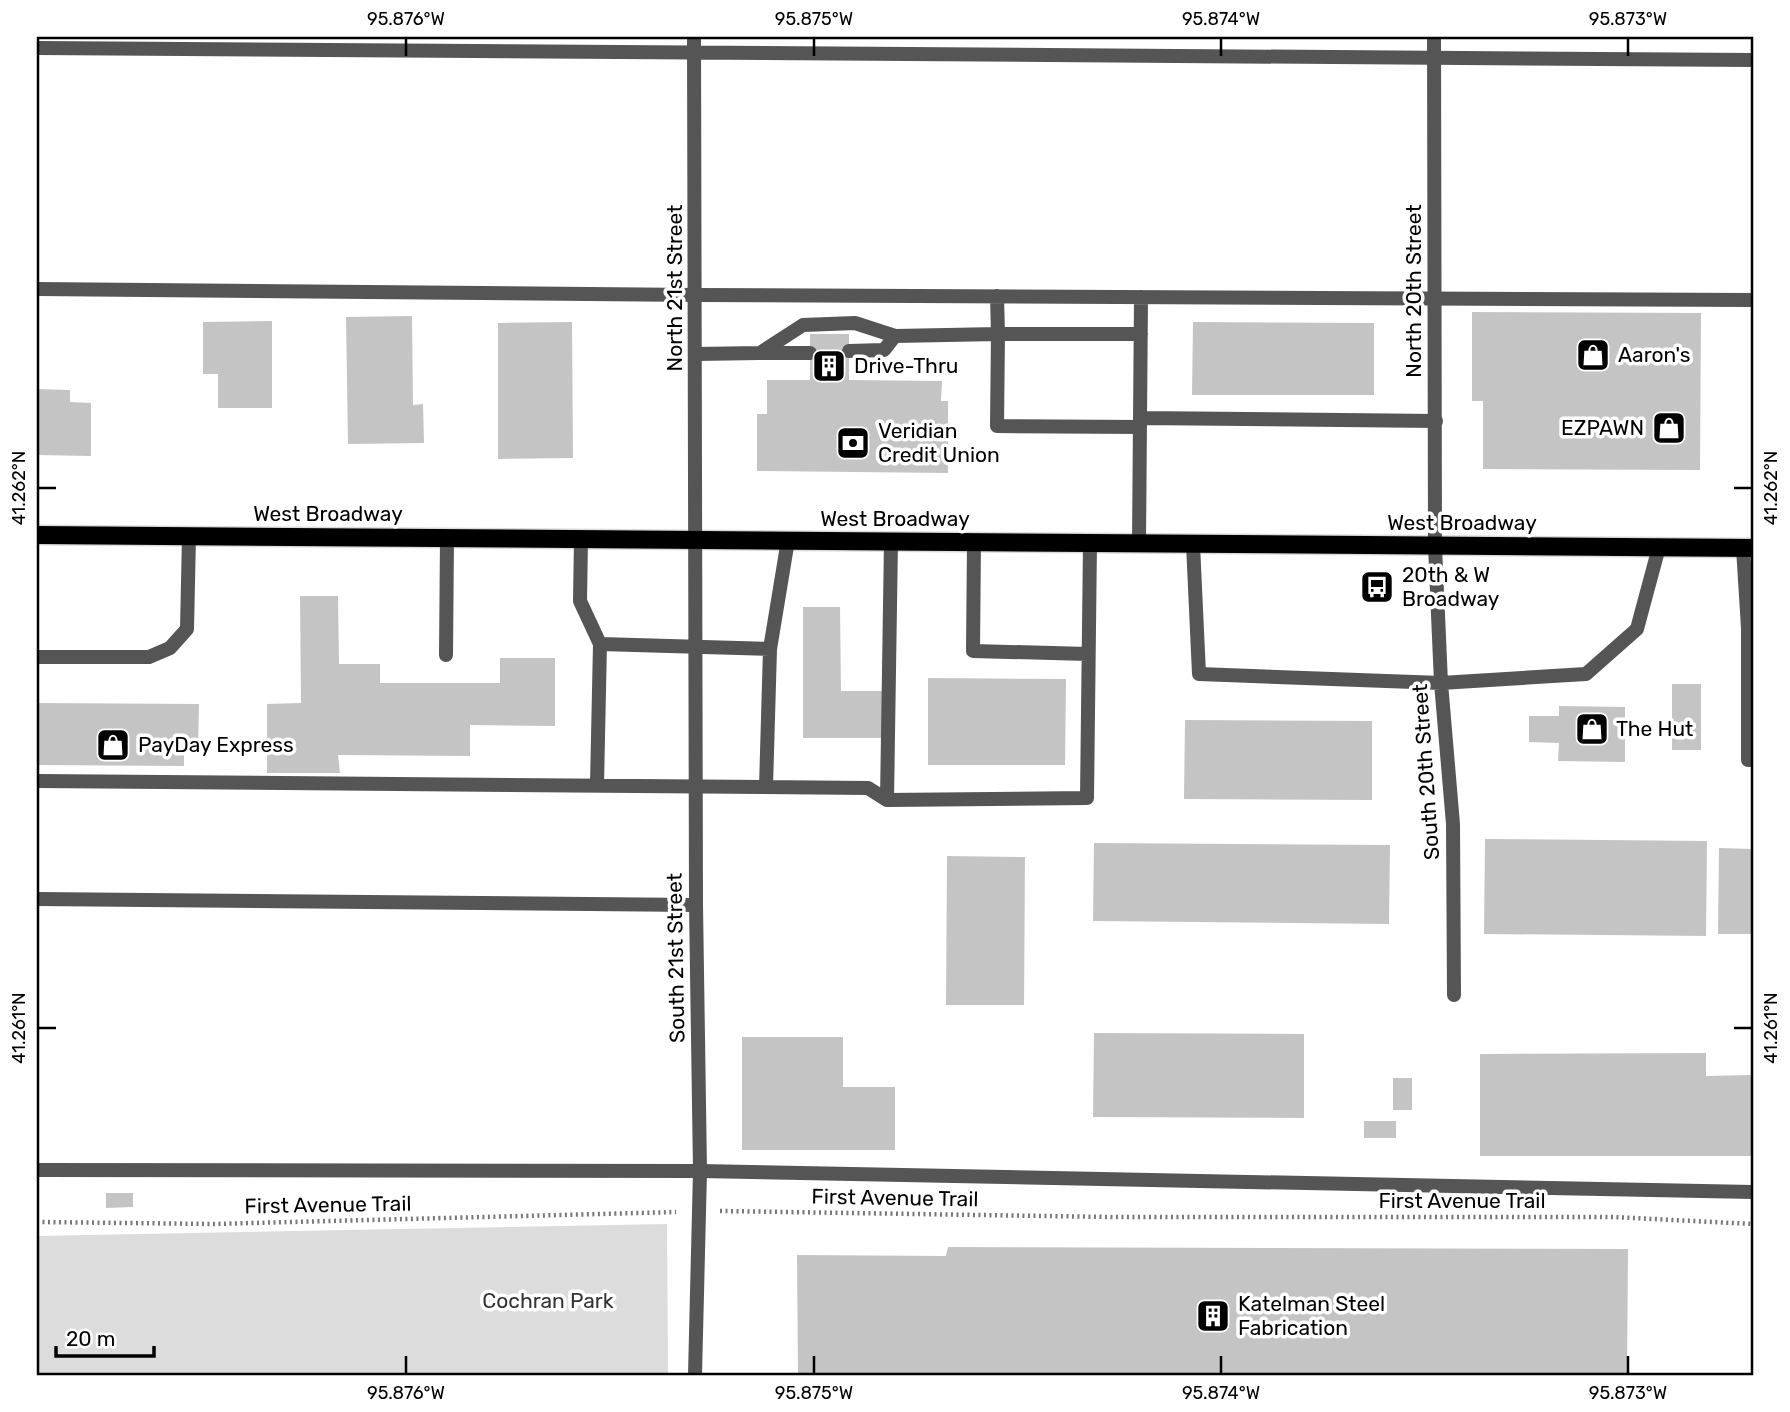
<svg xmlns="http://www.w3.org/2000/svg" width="1790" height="1412" font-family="Rubik,sans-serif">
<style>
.green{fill:#dcdcdc}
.building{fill:#c4c4c4}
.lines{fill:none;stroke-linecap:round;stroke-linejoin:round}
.primary-casing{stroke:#dbdbdb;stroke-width:21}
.path{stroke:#777;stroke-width:4.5;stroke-dasharray:2 3.5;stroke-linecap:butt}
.service{stroke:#555;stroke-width:14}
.minor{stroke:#555;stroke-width:14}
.tertiary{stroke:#555;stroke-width:14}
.primary{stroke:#000;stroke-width:18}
.ticks{fill:none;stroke:#000;stroke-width:2.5}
.labels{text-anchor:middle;stroke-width:7;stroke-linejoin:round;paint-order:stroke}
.street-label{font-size:21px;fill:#000;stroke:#fff}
.poi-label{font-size:21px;fill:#000;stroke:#fff;text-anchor:start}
.park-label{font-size:21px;fill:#333;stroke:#fff}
.neatline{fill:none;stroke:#000;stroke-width:2.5}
.ticks-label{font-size:18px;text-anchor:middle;fill:#000}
</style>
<rect width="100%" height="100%" fill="#fff"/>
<path class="green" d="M 667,1224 L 668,1375 L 37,1375 L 37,1236 Z"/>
<path class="building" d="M 1472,312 L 1701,313 L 1700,470 L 1483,469 L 1483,401 L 1472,401 Z
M 412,316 L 413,405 L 423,404 L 424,443 L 348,444 L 346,317 Z
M 272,321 L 272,408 L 218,408 L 218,374 L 203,374 L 203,322 Z
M 572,322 L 573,458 L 498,459 L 498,323 Z
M 1193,322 L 1374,323 L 1374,395 L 1192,395 Z
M 810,334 L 849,334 L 849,380 L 942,381 L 941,401 L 948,401 L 948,473 L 757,471 L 757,414 L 767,414 L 767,380 L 810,380 Z
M 37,389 L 70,390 L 70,402 L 91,403 L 91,456 L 37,455 Z
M 300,596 L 338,596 L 339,664 L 380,664 L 380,683 L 500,683 L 500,658 L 555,658 L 555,726 L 470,725 L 470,756 L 338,755 L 340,773 L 267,773 L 267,704 L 301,703 Z
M 803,607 L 840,607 L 841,691 L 884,691 L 884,738 L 803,738 Z
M 928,678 L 1066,679 L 1065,765 L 928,765 Z
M 1672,684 L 1701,684 L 1701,750 L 1672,750 Z
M 37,703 L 199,704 L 198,752 L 184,752 L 184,766 L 37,765 Z
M 1559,706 L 1625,707 L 1625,762 L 1558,761 L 1559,743 L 1529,742 L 1529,716 L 1559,716 Z
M 1185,720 L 1372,721 L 1372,800 L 1184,799 Z
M 1485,839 L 1707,841 L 1706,936 L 1484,934 Z
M 1094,843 L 1390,845 L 1389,924 L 1093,921 Z
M 1719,848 L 1753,849 L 1753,934 L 1718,934 Z
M 947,856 L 1025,857 L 1024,1005 L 946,1005 Z
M 1094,1033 L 1304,1034 L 1304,1118 L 1093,1117 Z
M 742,1037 L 843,1037 L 843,1087 L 895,1087 L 895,1150 L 742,1150 Z
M 1706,1053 L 1706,1076 L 1753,1075 L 1753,1156 L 1480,1156 L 1480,1054 Z
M 1393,1078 L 1412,1078 L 1412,1110 L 1393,1110 Z
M 1364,1121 L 1396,1121 L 1396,1138 L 1364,1138 Z
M 106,1193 L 133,1193 L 133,1207 L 106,1208 Z
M 948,1247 L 1628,1249 L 1627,1375 L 798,1375 L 797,1255 L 946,1256 Z"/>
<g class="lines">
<defs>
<path id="primary" d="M 37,535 L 1753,548"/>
</defs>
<use href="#primary" class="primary-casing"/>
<path class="path" d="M 720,1211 L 1111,1217 L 1613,1217 L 1753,1224
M 37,1222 L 214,1224 L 676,1212"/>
<path class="service" d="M 37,289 L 696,295 L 1753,300
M 849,351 L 884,350 L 895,336
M 760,353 L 810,353
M 696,354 L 760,353 L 803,325 L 855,323 L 895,336 L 998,334 L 997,296
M 1140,418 L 1436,421
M 1140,427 L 997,426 L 998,334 L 1141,334
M 581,539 L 580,601 L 600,644
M 974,542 L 973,651 L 1088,654
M 1139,543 L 1141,297
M 1193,544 L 1199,674 L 1441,683 L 1586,674 L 1637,629 L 1659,547
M 1435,546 L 1441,683 L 1453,824 L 1454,995
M 1743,548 L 1748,628 L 1748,760 L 1753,760
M 770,649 L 788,540
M 446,655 L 447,538
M 37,657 L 149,657 L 170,648 L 187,629 L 189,536
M 37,781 L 868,788 L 887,800 L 1087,798 L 1090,543
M 597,785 L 600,644 L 770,649 L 766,787
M 887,800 L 891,541
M 37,899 L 696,905
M 37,1170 L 700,1171 L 1753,1192"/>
<path class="minor" d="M 1434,37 L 1435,546"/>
<path class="tertiary" d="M 694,37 L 696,905 L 700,1171 L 695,1375
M 37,48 L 1753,60"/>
<use href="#primary" class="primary"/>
</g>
<path class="ticks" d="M 406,38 L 406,56M 814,38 L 814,56M 1221,38 L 1221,56M 1628,38 L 1628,56M 38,488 L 56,488M 1734,488 L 1752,488M 38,1028 L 56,1028M 1734,1028 L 1752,1028M 406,1356 L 406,1374M 814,1356 L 814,1374M 1221,1356 L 1221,1374M 1628,1356 L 1628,1374"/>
<defs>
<symbol id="shop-square" viewBox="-11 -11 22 22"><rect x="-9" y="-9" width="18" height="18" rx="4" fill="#000" stroke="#fff"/><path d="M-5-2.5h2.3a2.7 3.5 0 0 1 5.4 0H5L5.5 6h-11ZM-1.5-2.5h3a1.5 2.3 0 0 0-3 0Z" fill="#fff"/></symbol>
<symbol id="building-square" viewBox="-11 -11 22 22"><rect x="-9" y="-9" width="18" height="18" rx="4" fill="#000" stroke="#fff"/><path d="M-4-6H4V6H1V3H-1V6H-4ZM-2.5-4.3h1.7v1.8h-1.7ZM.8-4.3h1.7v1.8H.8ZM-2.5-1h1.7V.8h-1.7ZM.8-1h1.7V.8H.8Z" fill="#fff"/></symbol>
<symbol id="bank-square" viewBox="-11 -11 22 22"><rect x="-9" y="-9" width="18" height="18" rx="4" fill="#000" stroke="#fff"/><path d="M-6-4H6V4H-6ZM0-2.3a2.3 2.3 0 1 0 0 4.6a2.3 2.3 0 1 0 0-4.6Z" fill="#fff"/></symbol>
<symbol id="bus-square" viewBox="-11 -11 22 22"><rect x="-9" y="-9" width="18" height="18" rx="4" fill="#000" stroke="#fff"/><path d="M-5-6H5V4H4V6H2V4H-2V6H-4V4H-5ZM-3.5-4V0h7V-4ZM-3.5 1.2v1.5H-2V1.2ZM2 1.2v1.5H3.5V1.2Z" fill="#fff"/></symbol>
</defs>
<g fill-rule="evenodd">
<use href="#shop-square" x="1574" y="336" width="38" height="38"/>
<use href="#building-square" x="810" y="347" width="38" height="38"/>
<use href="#shop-square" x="1650" y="409" width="38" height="38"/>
<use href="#bank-square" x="834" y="424" width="38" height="38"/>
<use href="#bus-square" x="1358" y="568" width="38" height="38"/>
<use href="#shop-square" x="1573" y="710" width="38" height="38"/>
<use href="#shop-square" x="94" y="726" width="38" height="38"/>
<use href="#building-square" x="1194" y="1297" width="38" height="38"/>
</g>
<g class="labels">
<g class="street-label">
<text transform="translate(675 288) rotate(-90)" y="7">North 21st Street</text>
<text transform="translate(1414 291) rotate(-90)" y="7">North 20th Street</text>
<text x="328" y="521">West Broadway</text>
<text x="895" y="526">West Broadway</text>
<text x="1462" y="530">West Broadway</text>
<text transform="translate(1426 772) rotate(-94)" y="7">South 20th Street</text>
<text transform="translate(676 958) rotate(-91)" y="7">South 21st Street</text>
<text transform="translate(895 1198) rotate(1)" y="7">First Avenue Trail</text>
<text x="1462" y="1208">First Avenue Trail</text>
<text transform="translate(328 1205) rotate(-1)" y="7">First Avenue Trail</text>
</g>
<g class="poi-label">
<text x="1618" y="362">Aaron's</text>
<text x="854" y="373">Drive-Thru</text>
<text x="1644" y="435" text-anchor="end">EZPAWN</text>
<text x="878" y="438">Veridian<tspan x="878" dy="24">Credit Union</tspan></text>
<text x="1402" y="582">20th &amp; W<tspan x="1402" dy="24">Broadway</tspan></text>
<text x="1616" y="736">The Hut</text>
<text x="138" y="752">PayDay Express</text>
<text x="1238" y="1311">Katelman Steel<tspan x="1238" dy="24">Fabrication</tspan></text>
</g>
<g class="park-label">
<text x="548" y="1308">Cochran Park</text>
</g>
</g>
<rect width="1790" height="1412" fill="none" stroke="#ffffff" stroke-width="77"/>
<path d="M56 1346v10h98v-10" fill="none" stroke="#000000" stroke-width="3.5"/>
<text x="66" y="1346" font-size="21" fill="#000000" stroke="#ffffff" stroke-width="5" paint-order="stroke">20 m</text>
<rect x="38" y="38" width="1714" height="1336" class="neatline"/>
<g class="ticks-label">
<text x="406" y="25">95.876°W</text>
<text x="814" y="25">95.875°W</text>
<text x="1221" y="25">95.874°W</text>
<text x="1628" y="25">95.873°W</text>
<text transform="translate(19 488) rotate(-90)" y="6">41.262°N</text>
<text transform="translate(1771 488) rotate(-90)" y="6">41.262°N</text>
<text transform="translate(19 1028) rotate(-90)" y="6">41.261°N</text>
<text transform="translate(1771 1028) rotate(-90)" y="6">41.261°N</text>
<text x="406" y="1399">95.876°W</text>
<text x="814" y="1399">95.875°W</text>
<text x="1221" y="1399">95.874°W</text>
<text x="1628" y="1399">95.873°W</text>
</g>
</svg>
